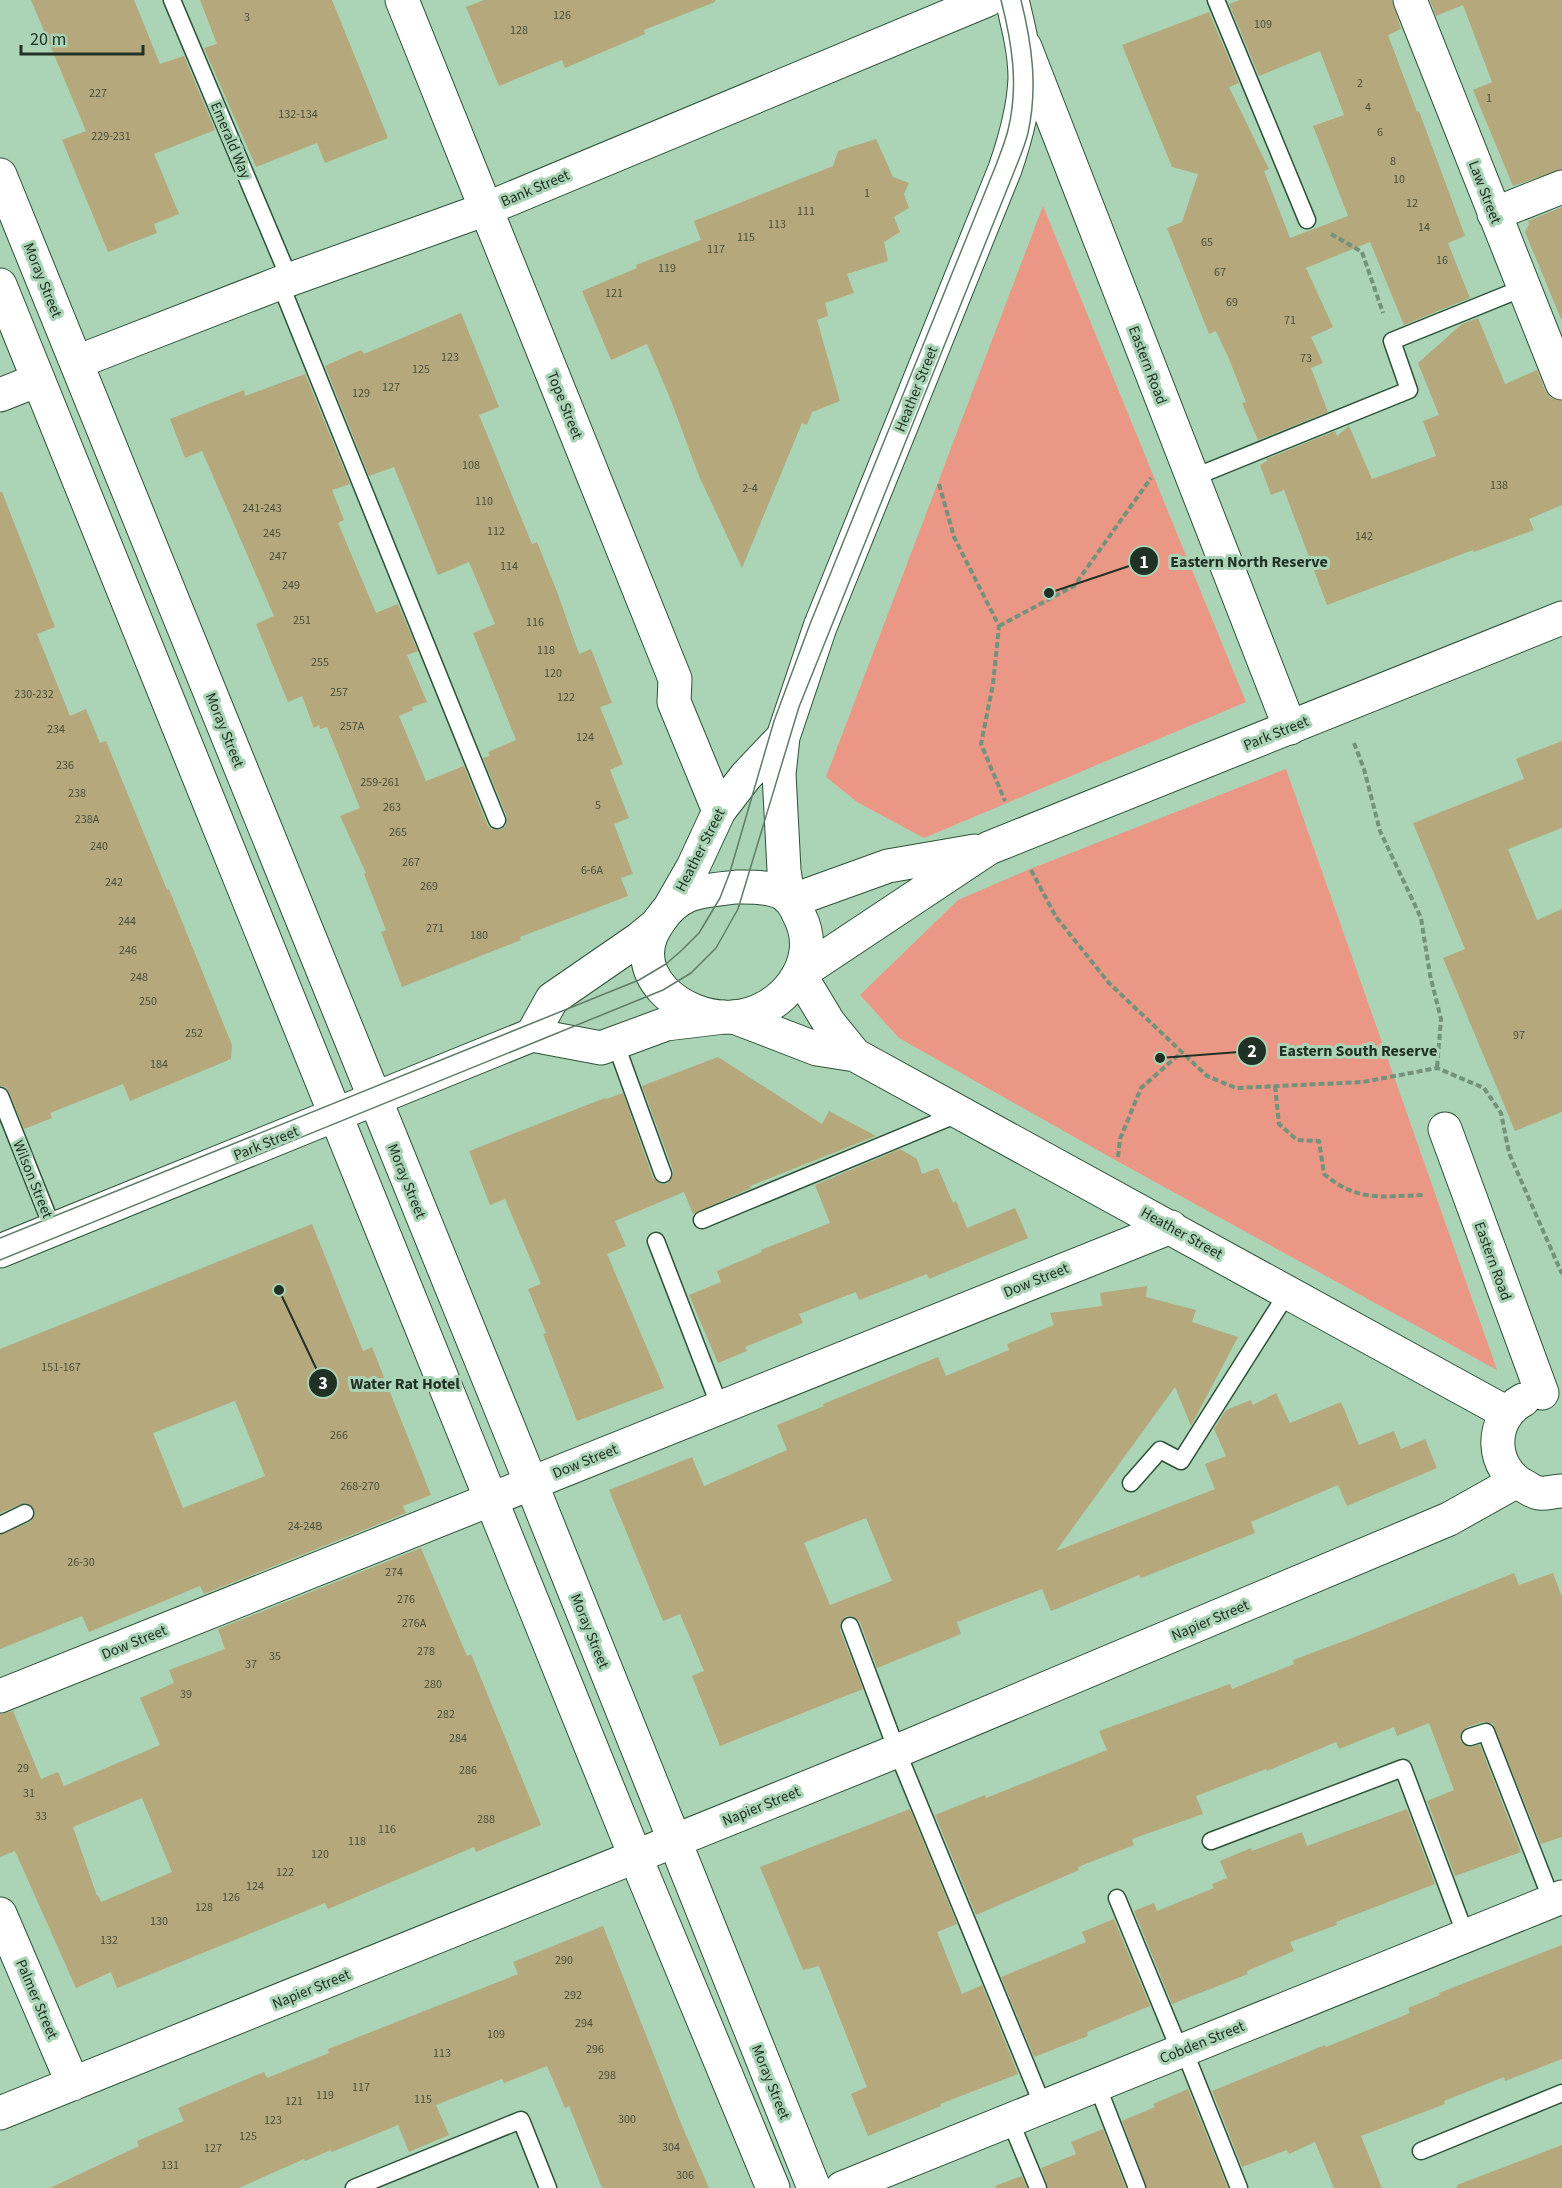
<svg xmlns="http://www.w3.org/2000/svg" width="1562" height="2188" font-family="'Source Sans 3',sans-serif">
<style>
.green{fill:#eb9785}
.building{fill:#b6a87d;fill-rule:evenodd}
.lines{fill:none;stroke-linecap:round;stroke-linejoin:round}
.lane-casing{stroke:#2d5238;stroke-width:19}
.street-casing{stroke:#2d5238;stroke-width:35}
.secondary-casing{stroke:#2d5238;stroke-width:35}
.path{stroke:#73927b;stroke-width:4;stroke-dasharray:6 3;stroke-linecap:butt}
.lane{stroke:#fff;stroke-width:16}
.street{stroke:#fff;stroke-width:33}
.secondary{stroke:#fff;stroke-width:33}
.tram{stroke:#607b67;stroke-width:1.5}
.labels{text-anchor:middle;stroke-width:6;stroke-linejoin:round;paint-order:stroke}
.number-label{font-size:12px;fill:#464f3b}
.street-label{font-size:15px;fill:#213125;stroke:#aad4b5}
.leader{fill:none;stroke:#213125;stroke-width:2}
.callout-dot{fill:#213125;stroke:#aad4b5;stroke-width:2}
.mark-label{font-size:18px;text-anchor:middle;font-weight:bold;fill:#fff}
.callout-label{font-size:16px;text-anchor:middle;font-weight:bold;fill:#213125;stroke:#aad4b5;stroke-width:6;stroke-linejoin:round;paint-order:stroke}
</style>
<rect width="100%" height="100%" fill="#aad4b5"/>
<path class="green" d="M 1043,206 L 1246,702 L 924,838 L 857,802 L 826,777 Z
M 1286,769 L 1497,1370 L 1117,1161 L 899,1038 L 860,995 L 958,900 L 1030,869 Z"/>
<path class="building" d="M 31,0 L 134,0 L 160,64 L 184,56 L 215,130 L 154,154 L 179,214 L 154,224 L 157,233 L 108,252 L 62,140 L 86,131 Z
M 200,0 L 332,0 L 388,138 L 325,163 L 317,143 L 256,167 L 204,48 L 217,44 Z
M 484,0 L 715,0 L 715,2 L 644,30 L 645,34 L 565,68 L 562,60 L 499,86 L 466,7 Z
M 1240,0 L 1392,0 L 1401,29 L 1388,35 L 1417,112 L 1419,111 L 1465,236 L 1448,243 L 1470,298 L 1404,325 L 1370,242 L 1306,268 L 1333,327 L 1311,337 L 1323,363 L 1311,368 L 1328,412 L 1258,440 L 1242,403 L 1246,402 L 1229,359 L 1216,331 L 1209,334 L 1167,228 L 1182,222 L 1198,174 L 1172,167 L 1122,45 L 1209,12 L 1239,83 L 1229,87 L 1269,169 L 1264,171 L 1290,238 L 1348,216 L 1313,126 L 1344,115 L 1320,51 L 1259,76 L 1229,4 Z
M 1430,0 L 1562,0 L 1562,169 L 1513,186 L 1473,90 L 1492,82 L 1463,5 L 1436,16 Z
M 876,139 L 893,177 L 909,183 L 904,194 L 909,208 L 894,217 L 900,232 L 884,242 L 888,261 L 847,274 L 854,293 L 825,303 L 828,316 L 817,320 L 840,401 L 812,412 L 807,425 L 802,423 L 742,568 L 699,476 L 670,398 L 647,344 L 611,360 L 582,291 L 637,268 L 636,265 L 701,240 L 694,221 L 833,166 L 838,151 Z
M 1562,207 L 1562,319 L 1561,319 L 1525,232 L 1529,224 L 1528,221 Z
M 461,313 L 499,407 L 479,415 L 532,544 L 537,542 L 556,589 L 579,654 L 591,649 L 612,703 L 600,707 L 623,764 L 610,770 L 629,818 L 614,824 L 633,874 L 621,878 L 628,896 L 520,937 L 521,940 L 402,987 L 381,932 L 386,930 L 364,874 L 366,873 L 340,816 L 360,808 L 327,727 L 320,729 L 319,725 L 314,728 L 302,696 L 288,702 L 256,624 L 274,616 L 202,451 L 185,458 L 170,419 L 244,390 L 245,396 L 305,374 L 350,484 L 332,490 L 344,520 L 338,523 L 376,613 L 398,604 L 418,651 L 407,655 L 427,702 L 412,707 L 413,710 L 399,716 L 426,781 L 464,766 L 487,824 L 491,829 L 500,830 L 506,826 L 507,817 L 483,758 L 490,756 L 488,752 L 516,740 L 473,633 L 495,624 L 469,562 L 438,575 L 394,467 L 369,476 L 325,366 L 361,350 L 364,354 Z
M 1478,318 L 1505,384 L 1537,370 L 1545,390 L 1550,397 L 1562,401 L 1562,505 L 1529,519 L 1534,530 L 1474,552 L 1473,550 L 1327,605 L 1284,490 L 1271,495 L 1260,465 L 1267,461 L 1266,459 L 1335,431 L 1337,436 L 1349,426 L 1372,479 L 1436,456 L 1423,421 L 1439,415 L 1418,363 L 1462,324 Z
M 0,492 L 2,492 L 55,627 L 37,634 L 70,716 L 86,709 L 100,743 L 106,741 L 167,890 L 169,889 L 181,919 L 232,1045 L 231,1059 L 130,1101 L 123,1084 L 50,1113 L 52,1118 L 24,1129 L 9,1092 L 6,1087 L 0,1086 Z
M 1562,741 L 1562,828 L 1508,849 L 1537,920 L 1562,909 L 1562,1112 L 1515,1131 L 1443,958 L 1465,949 L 1413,823 L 1524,779 L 1516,759 Z
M 718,1057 L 822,1124 L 829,1111 L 876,1136 L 750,1186 L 751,1188 L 693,1214 L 684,1192 L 615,1221 L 626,1246 L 607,1254 L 664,1388 L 577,1421 L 543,1334 L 546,1333 L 528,1289 L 541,1284 L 505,1199 L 490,1205 L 469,1151 L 605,1098 L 606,1099 L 623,1093 L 653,1178 L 661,1184 L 667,1184 L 673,1176 L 673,1170 L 642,1086 Z
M 900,1149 L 917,1159 L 922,1174 L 938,1168 L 953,1203 L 956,1201 L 967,1228 L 1015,1208 L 1028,1238 L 929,1279 L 927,1274 L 859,1300 L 856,1292 L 799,1314 L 803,1323 L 745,1347 L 747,1351 L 718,1363 L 689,1295 L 721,1282 L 717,1271 L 762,1252 L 761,1250 L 830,1223 L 815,1185 Z
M 312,1224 L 363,1351 L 372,1347 L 431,1495 L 403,1506 L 406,1513 L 204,1594 L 200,1586 L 89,1632 L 82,1616 L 0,1649 L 0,1535 L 30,1522 L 35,1513 L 31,1505 L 25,1503 L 0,1513 L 0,1349 ZM 235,1401 L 265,1476 L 183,1508 L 153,1433 Z
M 1147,1286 L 1146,1297 L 1196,1310 L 1192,1322 L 1238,1337 L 1191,1426 L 1175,1387 L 1056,1551 L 1215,1489 L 1205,1464 L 1226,1456 L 1214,1429 L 1226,1410 L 1251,1400 L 1253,1405 L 1276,1393 L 1290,1423 L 1341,1402 L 1359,1445 L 1394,1431 L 1401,1449 L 1425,1439 L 1437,1468 L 1347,1506 L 1338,1485 L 1251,1522 L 1255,1533 L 1141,1578 L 1139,1575 L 1051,1611 L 1042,1589 L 957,1622 L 961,1634 L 877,1668 L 860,1622 L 852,1616 L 846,1616 L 840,1624 L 840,1630 L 863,1689 L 720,1746 L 692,1676 L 704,1671 L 680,1614 L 663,1621 L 609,1490 L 692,1457 L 704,1486 L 787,1450 L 777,1425 L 824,1406 L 823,1404 L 938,1357 L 946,1376 L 1009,1350 L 1007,1344 L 1054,1325 L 1050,1313 L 1102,1306 L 1100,1293 ZM 866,1518 L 892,1581 L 830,1605 L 804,1543 Z
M 421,1548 L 467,1656 L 471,1654 L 541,1825 L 476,1852 L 474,1847 L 328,1909 L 325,1903 L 117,1988 L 111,1972 L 76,1988 L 15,1851 L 0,1857 L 0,1714 L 13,1711 L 41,1779 L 58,1772 L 64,1786 L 160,1745 L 140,1698 L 174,1683 L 169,1670 L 225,1649 L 218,1629 ZM 142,1798 L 172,1872 L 101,1902 L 98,1895 L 97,1896 L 73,1827 Z
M 1514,1573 L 1519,1585 L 1553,1573 L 1562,1597 L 1562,1837 L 1541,1844 L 1493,1724 L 1483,1722 L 1467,1727 L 1460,1734 L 1460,1741 L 1468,1747 L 1480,1745 L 1521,1852 L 1455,1876 L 1427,1801 L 1454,1790 L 1429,1723 L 1397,1736 L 1394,1727 L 1339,1749 L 1336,1742 L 1267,1771 L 1266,1769 L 1196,1796 L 1203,1814 L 1132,1839 L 1134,1845 L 1078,1867 L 1079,1870 L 976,1915 L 935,1815 L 985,1795 L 986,1798 L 1107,1750 L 1099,1731 L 1230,1684 L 1232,1689 L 1294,1664 L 1293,1660 L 1352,1638 Z
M 910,1809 L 957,1924 L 937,1932 L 962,1994 L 982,1985 L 1018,2074 L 940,2104 L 941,2106 L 868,2136 L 851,2094 L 867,2087 L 819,1966 L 803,1970 L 760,1867 Z
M 1407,1809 L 1435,1884 L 1336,1922 L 1337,1925 L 1290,1942 L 1294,1951 L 1247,1971 L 1248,1974 L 1172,2004 L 1134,1911 L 1154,1903 L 1157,1911 L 1214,1888 L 1212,1884 L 1227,1878 L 1220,1861 L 1251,1848 L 1252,1851 L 1302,1832 L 1307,1846 Z
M 1114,1919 L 1150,2006 L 1087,2032 L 1088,2036 L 1034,2057 L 1001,1977 L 1086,1942 L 1082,1932 Z
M 603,1926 L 680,2121 L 709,2188 L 602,2188 L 569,2106 L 565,2108 L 547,2066 L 504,2083 L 502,2079 L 436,2105 L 449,2135 L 409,2152 L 398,2125 L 332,2152 L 331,2150 L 305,2161 L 304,2159 L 239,2188 L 50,2188 L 139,2146 L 137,2141 L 184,2121 L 178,2108 L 264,2072 L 267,2078 L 329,2053 L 328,2049 L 518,1974 L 513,1962 Z
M 1562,1945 L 1562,2059 L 1505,2081 L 1504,2077 L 1444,2101 L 1445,2104 L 1361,2136 L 1382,2188 L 1334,2188 L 1315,2142 L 1289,2154 L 1287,2150 L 1242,2167 L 1212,2091 L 1325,2045 L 1326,2047 L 1410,2013 L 1408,2008 L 1440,1995 L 1439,1993 Z
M 1188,2089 L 1228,2188 L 1147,2188 L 1122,2121 L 1155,2107 L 1153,2104 Z
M 1103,2129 L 1126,2188 L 1048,2188 L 1041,2168 L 1076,2154 L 1071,2142 Z
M 1562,2145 L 1562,2188 L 1457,2188 L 1457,2185 Z
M 1022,2176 L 1027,2188 L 996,2188 L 995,2186 Z"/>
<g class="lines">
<defs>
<path id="lane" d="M 172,0 L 290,280
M 1216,0 L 1307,220
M 280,283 L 497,820
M 1192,478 L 1409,390 L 1392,341 L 1523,288
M 615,1042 L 663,1174
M 0,1096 L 53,1229
M 702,1220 L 960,1113
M 656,1241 L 720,1407
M 1131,1483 L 1160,1450 L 1181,1461 L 1288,1292
M 0,1525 L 25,1513
M 850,1626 L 897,1751 L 1043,2106
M 1470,1737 L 1486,1732 L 1552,1901
M 1211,1841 L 1403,1768 L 1466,1936
M 1117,1898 L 1180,2051
M 1184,2050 L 1239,2188
M 1097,2085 L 1137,2188
M 1010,2120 L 1038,2188
M 1421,2151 L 1562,2093
M 354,2188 L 521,2120 L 548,2188"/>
<path id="street" d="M 402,0 L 675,679 L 674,702 L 719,811
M 1410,0 L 1562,383
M 1025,47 L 1290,728
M 1494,214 L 1562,187
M 77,362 L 280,283 L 486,209 L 987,0
M 0,395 L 38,380
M 800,975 L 829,1023 L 855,1055
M 734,1017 L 817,1049 L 855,1055 L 1507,1413
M 1445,1129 L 1542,1393
M 1523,1400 C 1488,1419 1490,1470 1526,1487 C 1529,1489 1534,1492 1539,1493 C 1545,1494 1555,1491 1562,1491
M 0,1696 L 1171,1227
M 0,1914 L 73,2084
M 0,2113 L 897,1751 L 1449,1519 L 1515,1482
M 842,2188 L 1562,1897"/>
<path id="secondary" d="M 0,175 L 531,1483 L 814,2188
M 0,285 L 636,1858 L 773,2188
M 736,887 C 751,887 772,886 785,895 C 793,900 796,909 800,917 C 823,963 781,1014 733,1017 C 682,1021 621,972 660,920 C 666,911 676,901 687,896 C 701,890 720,889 736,887 Z
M 788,898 L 784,870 L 779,774 L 783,737 L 820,627 L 1005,169 C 1015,140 1024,109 1025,78 C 1025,52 1018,25 1012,0
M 791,901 L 888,866 L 975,851
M 669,909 L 693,867 L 719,811 L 746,776 L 783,737
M 801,973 L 989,848 L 1562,618
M 532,1035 L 552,999 L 639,939 L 656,925
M 0,1251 L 532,1035 L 601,1048 L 666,1024 L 724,1017"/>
</defs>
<use href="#lane" class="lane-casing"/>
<use href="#street" class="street-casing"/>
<use href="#secondary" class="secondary-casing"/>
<path class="path" d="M 1331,234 L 1362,252 L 1383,313
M 939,484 L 954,537 L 999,626 L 993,684 L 981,744 L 1005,801
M 999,626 L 1074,586 L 1151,478
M 1354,743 L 1364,769 L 1380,831 L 1421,918 L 1430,975 L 1441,1019 L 1437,1068
M 1031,870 L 1056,917 L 1109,983 L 1207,1076 L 1236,1088 L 1363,1082 L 1437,1068 L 1484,1088 L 1501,1113 L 1509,1153 L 1562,1274
M 1275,1086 L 1279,1124 L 1297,1140 L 1319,1141 L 1324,1174 C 1359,1203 1382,1196 1425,1195
M 1118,1157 L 1120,1139 L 1141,1088 L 1183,1051"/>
<use href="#lane" class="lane"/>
<use href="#street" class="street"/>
<use href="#secondary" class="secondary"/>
<path class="tram" d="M 0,1238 L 639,980 L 666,964 L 682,950 L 699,933 L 720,898 L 730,872 L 774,721 L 810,624 L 996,165 C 1000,154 1005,142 1008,130 C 1019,86 1012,43 1001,0
M 0,1260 L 663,990 L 691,973 L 716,948 L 738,909 L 799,707 L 1014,172 C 1019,159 1025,146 1028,133 C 1038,88 1032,44 1021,0"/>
</g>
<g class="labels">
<g class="number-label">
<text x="562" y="19">126</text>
<text x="247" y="21">3</text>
<text x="1263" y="28">109</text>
<text x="519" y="34">128</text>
<text x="1360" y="87">2</text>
<text x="98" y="97">227</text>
<text x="1489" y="102">1</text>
<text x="1368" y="111">4</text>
<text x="298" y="118">132-134</text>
<text x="1380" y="136">6</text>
<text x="111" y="140">229-231</text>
<text x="1393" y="165">8</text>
<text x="1399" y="183">10</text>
<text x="867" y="197">1</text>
<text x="1412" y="207">12</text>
<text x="806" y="215">111</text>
<text x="777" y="228">113</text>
<text x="1424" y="231">14</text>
<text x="746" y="241">115</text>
<text x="1207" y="246">65</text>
<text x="716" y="253">117</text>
<text x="1442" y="264">16</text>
<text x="667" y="272">119</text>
<text x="1220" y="276">67</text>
<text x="614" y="297">121</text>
<text x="1232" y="306">69</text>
<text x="1290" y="324">71</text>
<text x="450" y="361">123</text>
<text x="1306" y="362">73</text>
<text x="421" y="373">125</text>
<text x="391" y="391">127</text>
<text x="361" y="397">129</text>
<text x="471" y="469">108</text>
<text x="1499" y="489">138</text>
<text x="750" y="492">2-4</text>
<text x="484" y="505">110</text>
<text x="262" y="512">241-243</text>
<text x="496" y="535">112</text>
<text x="272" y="537">245</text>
<text x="1364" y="540">142</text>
<text x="278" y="560">247</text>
<text x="509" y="570">114</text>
<text x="291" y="589">249</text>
<text x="302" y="624">251</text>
<text x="535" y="626">116</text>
<text x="546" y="654">118</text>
<text x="320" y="666">255</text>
<text x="553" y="677">120</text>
<text x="339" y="696">257</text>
<text x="34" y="698">230-232</text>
<text x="566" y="701">122</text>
<text x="352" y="730">257A</text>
<text x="56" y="733">234</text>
<text x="585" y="741">124</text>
<text x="65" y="769">236</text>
<text x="380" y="786">259-261</text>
<text x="77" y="797">238</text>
<text x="598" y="809">5</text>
<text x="392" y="811">263</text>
<text x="87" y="823">238A</text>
<text x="398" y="836">265</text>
<text x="99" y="850">240</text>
<text x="411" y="866">267</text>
<text x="592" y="874">6-6A</text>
<text x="114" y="886">242</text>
<text x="429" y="890">269</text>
<text x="127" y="925">244</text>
<text x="435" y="932">271</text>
<text x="479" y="939">180</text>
<text x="128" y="954">246</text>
<text x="139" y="981">248</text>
<text x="148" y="1005">250</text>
<text x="194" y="1037">252</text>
<text x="1519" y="1039">97</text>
<text x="159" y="1068">184</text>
<text x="61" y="1371">151-167</text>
<text x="339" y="1439">266</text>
<text x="360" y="1490">268-270</text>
<text x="305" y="1530">24-24B</text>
<text x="81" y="1566">26-30</text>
<text x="394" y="1576">274</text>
<text x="406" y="1603">276</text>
<text x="414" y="1627">276A</text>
<text x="426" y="1655">278</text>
<text x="275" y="1660">35</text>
<text x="251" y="1668">37</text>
<text x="433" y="1688">280</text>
<text x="186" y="1698">39</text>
<text x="446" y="1718">282</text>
<text x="458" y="1742">284</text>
<text x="23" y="1772">29</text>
<text x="468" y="1774">286</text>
<text x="29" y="1797">31</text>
<text x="41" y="1820">33</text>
<text x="486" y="1823">288</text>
<text x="387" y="1833">116</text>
<text x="357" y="1845">118</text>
<text x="320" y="1858">120</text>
<text x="285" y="1876">122</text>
<text x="255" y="1890">124</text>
<text x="231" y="1901">126</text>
<text x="204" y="1911">128</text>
<text x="159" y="1925">130</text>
<text x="109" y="1944">132</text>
<text x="564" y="1964">290</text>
<text x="573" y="1999">292</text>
<text x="584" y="2027">294</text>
<text x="496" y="2038">109</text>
<text x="595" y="2053">296</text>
<text x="442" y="2057">113</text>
<text x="607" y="2079">298</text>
<text x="361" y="2091">117</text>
<text x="325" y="2099">119</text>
<text x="423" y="2103">115</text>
<text x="294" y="2105">121</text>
<text x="627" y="2123">300</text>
<text x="273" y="2124">123</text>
<text x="248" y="2140">125</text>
<text x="671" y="2151">304</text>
<text x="213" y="2152">127</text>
<text x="170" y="2169">131</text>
<text x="685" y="2179">306</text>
</g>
<g class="street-label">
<text transform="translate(231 140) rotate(67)" y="5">Emerald Way</text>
<text transform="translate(535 188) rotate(-23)" y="5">Bank Street</text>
<text transform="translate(1485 192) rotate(69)" y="5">Law Street</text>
<text transform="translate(43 280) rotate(68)" y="5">Moray Street</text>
<text transform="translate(1148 365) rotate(69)" y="5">Eastern Road</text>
<text transform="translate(916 389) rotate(-68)" y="5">Heather Street</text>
<text transform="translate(565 405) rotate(68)" y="5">Tope Street</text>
<text transform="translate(225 730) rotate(68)" y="5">Moray Street</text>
<text transform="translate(1276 733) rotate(-22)" y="5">Park Street</text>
<text transform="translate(700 850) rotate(-63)" y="5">Heather Street</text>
<text transform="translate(266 1143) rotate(-22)" y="5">Park Street</text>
<text transform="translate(33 1179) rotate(68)" y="5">Wilson Street</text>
<text transform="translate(407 1181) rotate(68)" y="5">Moray Street</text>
<text transform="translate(1182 1233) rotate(29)" y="5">Heather Street</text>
<text transform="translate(1493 1261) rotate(70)" y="5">Eastern Road</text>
<text transform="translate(1036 1280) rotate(-22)" y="5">Dow Street</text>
<text transform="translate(585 1461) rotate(-22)" y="5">Dow Street</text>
<text transform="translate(1210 1620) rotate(-23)" y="5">Napier Street</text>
<text transform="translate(590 1631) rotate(68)" y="5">Moray Street</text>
<text transform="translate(134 1642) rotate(-22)" y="5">Dow Street</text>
<text transform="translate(761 1806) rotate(-22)" y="5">Napier Street</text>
<text transform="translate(311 1989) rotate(-22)" y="5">Napier Street</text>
<text transform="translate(37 1999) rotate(67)" y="5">Palmer Street</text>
<text transform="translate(1202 2042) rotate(-22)" y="5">Cobden Street</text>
<text transform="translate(771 2082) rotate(68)" y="5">Moray Street</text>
</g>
</g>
<path class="leader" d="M1049 593L1144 561M1160 1058L1252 1051M279 1290L323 1383"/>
<g class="callout-dot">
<circle cx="1049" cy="593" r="6"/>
<circle cx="1160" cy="1058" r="6"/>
<circle cx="279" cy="1290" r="6"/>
<circle cx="1144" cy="561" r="15"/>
<circle cx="1252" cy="1051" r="15"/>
<circle cx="323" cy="1383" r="15"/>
</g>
<g class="mark-label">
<text x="1144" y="568">1</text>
<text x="1252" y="1057">2</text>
<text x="323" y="1389">3</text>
</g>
<g class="callout-label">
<text x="1249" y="567">Eastern North Reserve</text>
<text x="1358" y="1056">Eastern South Reserve</text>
<text x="405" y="1389">Water Rat Hotel</text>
</g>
<path d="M21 45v9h122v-9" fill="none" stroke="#213125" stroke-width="3"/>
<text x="30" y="45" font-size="18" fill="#213125" stroke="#aad4b5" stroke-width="4.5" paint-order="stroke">20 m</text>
</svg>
